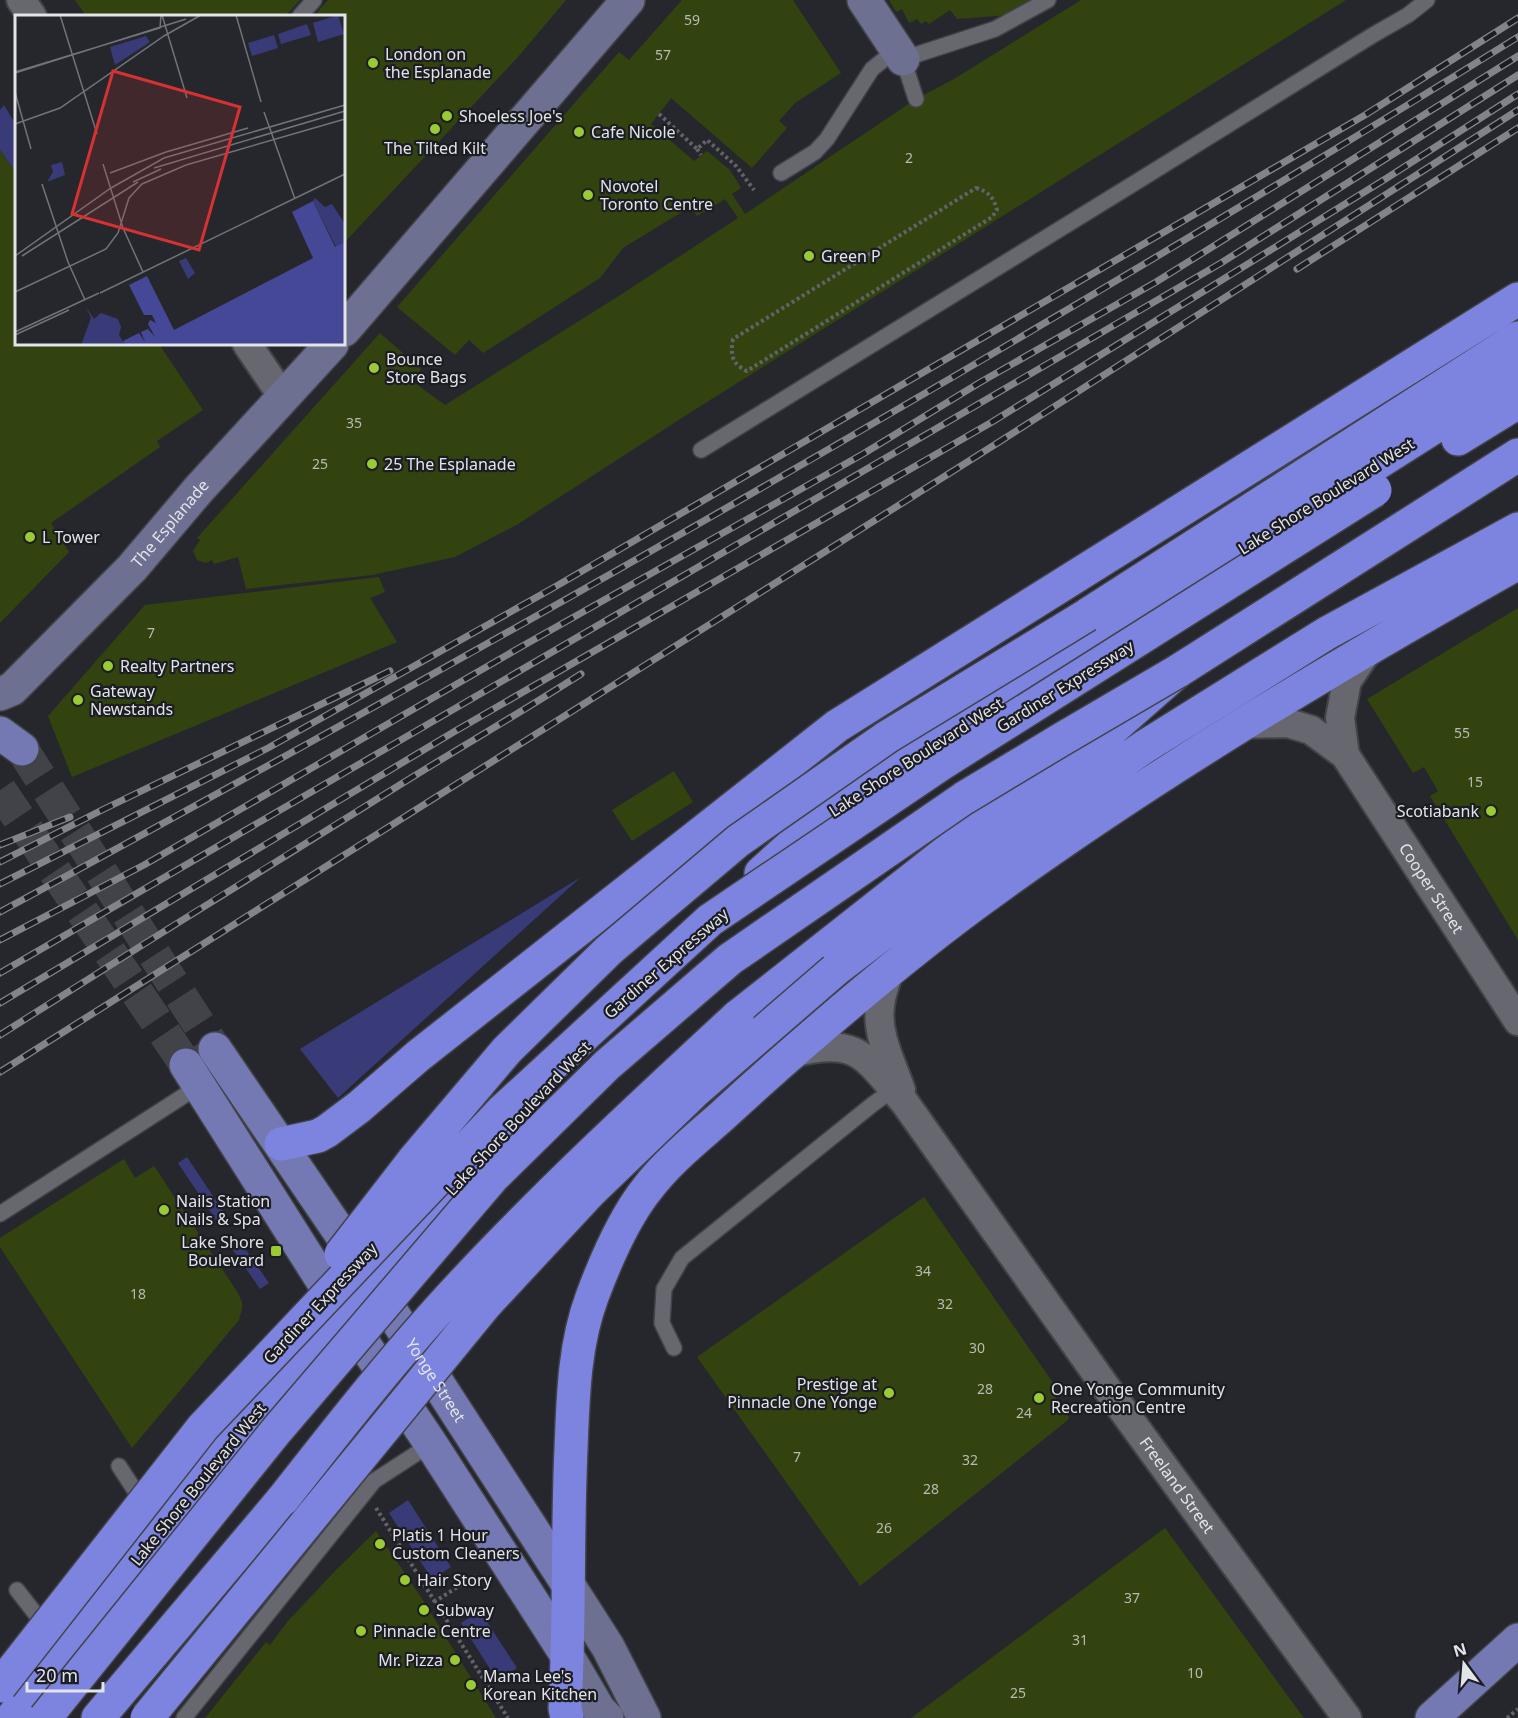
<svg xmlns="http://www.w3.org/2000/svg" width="1518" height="1718" font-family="'Noto Sans',sans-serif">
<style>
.green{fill:#383b77}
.building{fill:#324310}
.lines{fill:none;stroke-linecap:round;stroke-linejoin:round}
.primary-tunnel{stroke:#424349;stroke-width:33;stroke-dasharray:33 16;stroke-linecap:butt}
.lane-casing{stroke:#424348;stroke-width:18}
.street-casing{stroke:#424348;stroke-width:32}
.secondary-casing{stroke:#424348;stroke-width:36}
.primary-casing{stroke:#424348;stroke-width:36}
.highway-casing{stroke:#424348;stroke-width:36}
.path{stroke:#626369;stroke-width:4;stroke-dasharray:3 3;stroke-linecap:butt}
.lane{stroke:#66676f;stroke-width:15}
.street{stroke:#66676f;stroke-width:28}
.secondary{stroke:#6d7091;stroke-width:33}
.primary{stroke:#7478b3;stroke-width:33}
.highway{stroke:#7d84e0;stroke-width:33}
.rail-casing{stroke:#838489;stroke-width:7}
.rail{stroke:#1c1d23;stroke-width:4.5;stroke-dasharray:14;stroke-linecap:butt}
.highway-bridge-casing{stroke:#424348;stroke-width:36;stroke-linecap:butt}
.highway-bridge{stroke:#7d84e0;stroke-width:33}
.poi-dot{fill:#9acb34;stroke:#1c1d23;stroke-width:2}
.labels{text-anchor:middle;stroke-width:4.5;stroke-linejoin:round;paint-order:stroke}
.number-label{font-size:14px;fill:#b7bcb2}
.poi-label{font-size:16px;fill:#e3e4e8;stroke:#1c1d23;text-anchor:start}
.street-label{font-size:16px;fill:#e3e4e8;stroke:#1c1d23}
.inset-river{fill:none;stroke:#454797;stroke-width:3}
.inset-road{fill:none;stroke:#727378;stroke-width:1.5}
.view{fill:#d73132;fill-opacity:0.15;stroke:#d73132;stroke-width:3}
.inset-edge{fill:none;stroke:#e3e4e8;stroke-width:3}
</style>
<rect width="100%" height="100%" fill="#26272d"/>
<path class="green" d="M 4,105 L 16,125 L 16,173 L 0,150 L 0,110 Z
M 581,877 L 338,1098 L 300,1049 Z
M 187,1157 L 227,1217 L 218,1223 L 178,1163 Z
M 240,1241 L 269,1283 L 260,1289 L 231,1247 Z
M 408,1500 L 451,1567 L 432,1579 L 389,1513 Z
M 480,1611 L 517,1668 L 497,1680 L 461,1623 Z"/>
<path class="building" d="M 75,0 L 300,0 L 285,16 L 86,16 Z
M 328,0 L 566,0 L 517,58 L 344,243 L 344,16 L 314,16 Z
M 682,0 L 793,0 L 841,73 L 795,103 L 779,121 L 787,128 L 752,168 L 671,98 L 651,124 L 694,161 L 707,151 L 730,170 L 741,188 L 732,194 L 745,214 L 916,99 L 954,79 L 1081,0 L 1346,0 L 688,414 L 518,524 L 455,557 L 372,575 L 246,589 L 238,557 L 214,564 L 212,560 L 206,563 L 197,560 L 193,551 L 200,540 L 197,538 L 380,333 L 421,369 L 412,381 L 445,405 L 622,294 L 738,218 L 725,199 L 697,216 L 690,207 L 623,248 L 600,278 L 483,353 L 469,340 L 455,355 L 397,307 L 619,52 L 629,60 Z
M 889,0 L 1041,0 L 1020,14 L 957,19 L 950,10 L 929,24 L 926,21 L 921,24 L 917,19 L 909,23 L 902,9 L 896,12 Z
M 0,150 L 16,173 L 16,344 L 159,344 L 203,410 L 157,441 L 160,447 L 51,523 L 69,552 L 0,623 Z
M 379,577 L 385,592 L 370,598 L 397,642 L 72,777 L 48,716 L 145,605 Z
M 1518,608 L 1518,940 L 1430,796 L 1438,791 L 1424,767 L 1413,773 L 1367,699 Z
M 674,771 L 693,802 L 632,841 L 612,810 Z
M 124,1159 L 135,1178 L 154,1166 L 238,1293 L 242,1302 L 242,1309 L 239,1320 L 132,1448 L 0,1247 L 0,1238 Z
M 924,1197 L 1056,1387 L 1056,1398 L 1069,1417 L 1068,1420 L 860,1586 L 697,1357 Z
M 1165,1528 L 1304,1718 L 911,1718 Z
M 376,1531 L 421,1597 L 496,1718 L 205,1718 L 266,1642 L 270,1645 L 288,1621 L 336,1570 Z"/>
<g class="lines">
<path class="primary-tunnel" d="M 22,749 L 215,1049
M 0,790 L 186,1065"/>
<defs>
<path id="lane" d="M 300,16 L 314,0
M 916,99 L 903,59 L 995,29 L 1048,0
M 781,173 L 815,152 L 827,139 L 872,69 L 897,49
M 701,450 C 925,311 1150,175 1373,35 L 1408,15 L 1427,0
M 0,1214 L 199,1086
M 674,1348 L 662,1323 L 664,1289 L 682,1258 L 873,1104 L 894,1089
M 119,1466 L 145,1506
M 17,1590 L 48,1630
M 184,1718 L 374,1481 L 431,1444"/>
<g id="street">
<path d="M 21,0 L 32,16"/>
<path d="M 247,344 L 283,397"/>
<path id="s1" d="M 1243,724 L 1288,723 L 1311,730 L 1345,755 L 1518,1021"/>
<path d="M 1345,755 L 1340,718 L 1347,681 L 1368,650"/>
<path d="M 890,969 C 886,981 881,994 880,1006 C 876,1034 892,1064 901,1090"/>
<path id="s2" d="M 793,1053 C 859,1036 865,1057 905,1103 L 1103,1383 L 1347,1718"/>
</g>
<g id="secondary">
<path d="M 864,0 L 903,59"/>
<path d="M 344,330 L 628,0"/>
<path id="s3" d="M 0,694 L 12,689 L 132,568 L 199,489 L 332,344"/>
<path d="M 567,1583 L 608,1647 L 644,1718"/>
<path d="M 566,1654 L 599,1710 L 607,1718"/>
</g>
<g id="primary">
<path d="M 0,733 L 22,749"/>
<path id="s4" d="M 215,1049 L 345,1240 L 567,1583"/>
<path d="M 186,1065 L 341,1310 L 431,1444 L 566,1654"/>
<path d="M 1432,1718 L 1518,1640"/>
</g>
<path id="highway" d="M 1458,439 L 1518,402
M 1087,615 L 1518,338
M 761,873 L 833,808 L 1518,374
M 835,970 L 961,874 L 1144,747 L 1327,633 L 1518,529
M 737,1017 L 968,835 L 1077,760 L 1178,671 L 1518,455
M 281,1144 L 318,1136 L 327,1131 L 359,1107 L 418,1056 L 837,726 L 1518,299
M 12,1718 C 120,1581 225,1441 340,1310 C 391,1252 445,1196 497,1139
M 98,1718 L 283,1499
M 567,1718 L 565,1708 C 570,1621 567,1535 571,1449 C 573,1398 574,1345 592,1297 C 605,1262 624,1218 647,1189 C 668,1161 696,1139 722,1116 C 750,1090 778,1065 807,1040 C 866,989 926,939 990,893 C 1158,771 1337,665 1518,563"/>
</defs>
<use href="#lane" class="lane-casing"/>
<use href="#street" class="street-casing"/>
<use href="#secondary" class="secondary-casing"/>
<use href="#primary" class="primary-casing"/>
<use href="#highway" class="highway-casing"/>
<path class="path" d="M 659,114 L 697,149 L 707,140 L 736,166 L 754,190
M 697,149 L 701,155
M 976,188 C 988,191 994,198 997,210 L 992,217 L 747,371 C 732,364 730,355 733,339 Z
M 376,1508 L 508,1718
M 434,1602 L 475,1576
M 1507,1718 L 1518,1709"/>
<use href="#lane" class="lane"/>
<use href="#street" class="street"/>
<use href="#secondary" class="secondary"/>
<use href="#primary" class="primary"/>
<use href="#highway" class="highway"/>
<defs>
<path id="rail" d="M 1297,269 L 1518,128
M 0,845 L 70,817
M 0,862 L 104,809 L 390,671
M 0,884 L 268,748 L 553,588 L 1365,115 L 1518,18
M 0,912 C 514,634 1021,345 1518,37
M 0,940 L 144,865 L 519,648 L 863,454 L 979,383 L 1156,282 L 1518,56
M 0,973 L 1221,263 L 1518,75
M 0,1003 L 457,730 L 992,422 L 1387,178 L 1518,94
M 0,1035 C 132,951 265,868 398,786 C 459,748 520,713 581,674
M 0,1072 L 999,442 L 1518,110"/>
</defs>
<use href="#rail" class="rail-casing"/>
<use href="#rail" class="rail"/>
<defs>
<path id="highway-bridge" d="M 341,1254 L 413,1161 L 507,1050 L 609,950 L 738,841 L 887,737 L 1087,615
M 283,1499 C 341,1425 399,1351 463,1283 C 550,1190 643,1104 737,1017
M 0,1686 L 203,1427 L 501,1112 L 710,920 L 941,764 L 1375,490
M 45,1718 L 277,1430 L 493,1177 L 607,1065 L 730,959 L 964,798 L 1062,739 L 1178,671
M 147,1718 L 485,1305 L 591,1191 L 694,1092 L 835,970"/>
</defs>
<use href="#highway-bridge" class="highway-bridge-casing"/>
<use href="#highway-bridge" class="highway-bridge"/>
</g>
<g class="poi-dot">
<circle cx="373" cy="63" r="6"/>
<circle cx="447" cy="116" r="6"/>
<circle cx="435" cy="129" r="6"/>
<circle cx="579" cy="132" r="6"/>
<circle cx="588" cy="195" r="6"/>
<circle cx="809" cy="256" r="6"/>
<circle cx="374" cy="368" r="6"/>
<circle cx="372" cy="464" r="6"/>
<circle cx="30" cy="537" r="6"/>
<circle cx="108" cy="666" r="6"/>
<circle cx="78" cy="700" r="6"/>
<circle cx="1491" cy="811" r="6"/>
<circle cx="164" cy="1210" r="6"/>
<rect x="270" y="1245" width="12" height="12" rx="3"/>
<circle cx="889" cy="1393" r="6"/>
<circle cx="1039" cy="1398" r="6"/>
<circle cx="380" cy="1544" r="6"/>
<circle cx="405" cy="1580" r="6"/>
<circle cx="424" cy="1610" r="6"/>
<circle cx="361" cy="1631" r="6"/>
<circle cx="455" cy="1660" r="6"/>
<circle cx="471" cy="1685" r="6"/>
</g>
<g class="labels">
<g class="number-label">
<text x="692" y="25">59</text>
<text x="663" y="60">57</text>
<text x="909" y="163">2</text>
<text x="354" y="428">35</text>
<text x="320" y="469">25</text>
<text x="151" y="638">7</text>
<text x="1462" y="738">55</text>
<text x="1475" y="787">15</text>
<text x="923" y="1276">34</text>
<text x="138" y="1299">18</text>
<text x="945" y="1309">32</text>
<text x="977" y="1353">30</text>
<text x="985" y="1394">28</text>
<text x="1024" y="1418">24</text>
<text x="797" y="1462">7</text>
<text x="970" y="1465">32</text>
<text x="931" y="1494">28</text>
<text x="884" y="1533">26</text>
<text x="1132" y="1603">37</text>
<text x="1080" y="1645">31</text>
<text x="1195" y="1678">10</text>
<text x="1018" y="1698">25</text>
</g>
<g class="poi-label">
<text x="385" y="60">London on<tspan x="385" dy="18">the Esplanade</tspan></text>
<text x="459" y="122">Shoeless Joe's</text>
<text x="591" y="138">Cafe Nicole</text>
<text x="435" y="154" text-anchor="middle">The Tilted Kilt</text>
<text x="600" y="192">Novotel<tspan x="600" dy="18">Toronto Centre</tspan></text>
<text x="821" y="262">Green P</text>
<text x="386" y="365">Bounce<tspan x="386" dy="18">Store Bags</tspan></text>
<text x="384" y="470">25 The Esplanade</text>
<text x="42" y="543">L Tower</text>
<text x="120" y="672">Realty Partners</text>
<text x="90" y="697">Gateway<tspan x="90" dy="18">Newstands</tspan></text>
<text x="1479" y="817" text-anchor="end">Scotiabank</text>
<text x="176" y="1207">Nails Station<tspan x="176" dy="18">Nails &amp; Spa</tspan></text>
<text x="264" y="1248" text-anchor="end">Lake Shore<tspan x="264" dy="18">Boulevard</tspan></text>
<text x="877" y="1390" text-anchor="end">Prestige at<tspan x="877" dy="18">Pinnacle One Yonge</tspan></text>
<text x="1051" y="1395">One Yonge Community<tspan x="1051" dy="18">Recreation Centre</tspan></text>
<text x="392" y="1541">Platis 1 Hour<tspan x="392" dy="18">Custom Cleaners</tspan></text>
<text x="417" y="1586">Hair Story</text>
<text x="436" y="1616">Subway</text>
<text x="373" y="1637">Pinnacle Centre</text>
<text x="443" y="1666" text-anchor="end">Mr. Pizza</text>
<text x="483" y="1682">Mama Lee's<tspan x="483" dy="18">Korean Kitchen</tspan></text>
</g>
<g class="street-label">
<text transform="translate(1326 496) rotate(-32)" y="6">Lake Shore Boulevard West</text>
<text dy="6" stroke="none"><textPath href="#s3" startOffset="242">The Esplanade</textPath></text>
<text transform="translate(1065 686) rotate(-32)" y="6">Gardiner Expressway</text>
<text transform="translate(916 757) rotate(-33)" y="6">Lake Shore Boulevard West</text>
<text dy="6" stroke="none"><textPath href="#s1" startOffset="270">Cooper Street</textPath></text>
<text transform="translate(666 963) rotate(-41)" y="6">Gardiner Expressway</text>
<text transform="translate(518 1118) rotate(-47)" y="6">Lake Shore Boulevard West</text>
<text transform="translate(320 1303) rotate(-47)" y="6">Gardiner Expressway</text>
<text dy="6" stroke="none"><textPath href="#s4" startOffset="398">Yonge Street</textPath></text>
<text transform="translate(198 1484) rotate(-51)" y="6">Lake Shore Boulevard West</text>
<text dy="6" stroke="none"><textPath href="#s2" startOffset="604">Freeland Street</textPath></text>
</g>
</g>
<g transform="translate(15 15)">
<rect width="330" height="330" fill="#26272d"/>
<path d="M 323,0 L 329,19 L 303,27 L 298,8 ZM 292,9 L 296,20 L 266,29 L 263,19 ZM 259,20 L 263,33 L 237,41 L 233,28 ZM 131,21 L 135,27 L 100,50 L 95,32 ZM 47,147 L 50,160 L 32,167 L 38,157 L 36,150 ZM 300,183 L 310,192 L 317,189 L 330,209 L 330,227 L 321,232 L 298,186 ZM 171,243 L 180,258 L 173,264 L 164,246 ZM 71,292 L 79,304 L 86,298 L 103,304 L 106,312 L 104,320 L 110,330 L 66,330 L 76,303 Z" fill="#383b77"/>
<path d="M 298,186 L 320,232 L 330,227 L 330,330 L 110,330 L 108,326 L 124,318 L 130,327 L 126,317 L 133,314 L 140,322 L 133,309 L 135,305 L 141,308 L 137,300 L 129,300 L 114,270 L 132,261 L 159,315 L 298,243 L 277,197 Z" fill="#454797"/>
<path class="inset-river" d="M 154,330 L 143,308 L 150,298 L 144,308 L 160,330M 243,330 L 330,313"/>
<path class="inset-road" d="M 45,0 L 82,119M 147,0 L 172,83M 221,0 L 246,87M 0,57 L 145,13 L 146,0M 0,58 L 171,4M 0,77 L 16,134M 249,97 L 280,184M 0,109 L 45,93 L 149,21 L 186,0M 88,149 L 108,213 L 128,257M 139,153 L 330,96M 95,158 L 151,137 L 233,113M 118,167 L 146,154M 27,169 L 53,247 L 70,285M 0,241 L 96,173 L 149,143 L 330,90M 7,241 L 123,167M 0,277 L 91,234 L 103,218 L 114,183 L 127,169 L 171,150 L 330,104M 85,278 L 330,159M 0,317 L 84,278M 0,320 L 54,295"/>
<path class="view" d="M 98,56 L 225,92 L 184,235 L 57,199 Z"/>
<rect width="330" height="330" class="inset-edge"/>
</g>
<g transform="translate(1464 1664) rotate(344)" stroke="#1c1d23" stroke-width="4.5" paint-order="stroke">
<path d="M0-4.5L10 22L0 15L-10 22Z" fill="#e3e4e8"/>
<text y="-9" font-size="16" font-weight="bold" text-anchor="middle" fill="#e3e4e8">N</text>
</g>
<path d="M27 1682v9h76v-9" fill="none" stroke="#e3e4e8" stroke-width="3"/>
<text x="36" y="1682" font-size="18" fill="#e3e4e8" stroke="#1c1d23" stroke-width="4.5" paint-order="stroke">20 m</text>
</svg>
